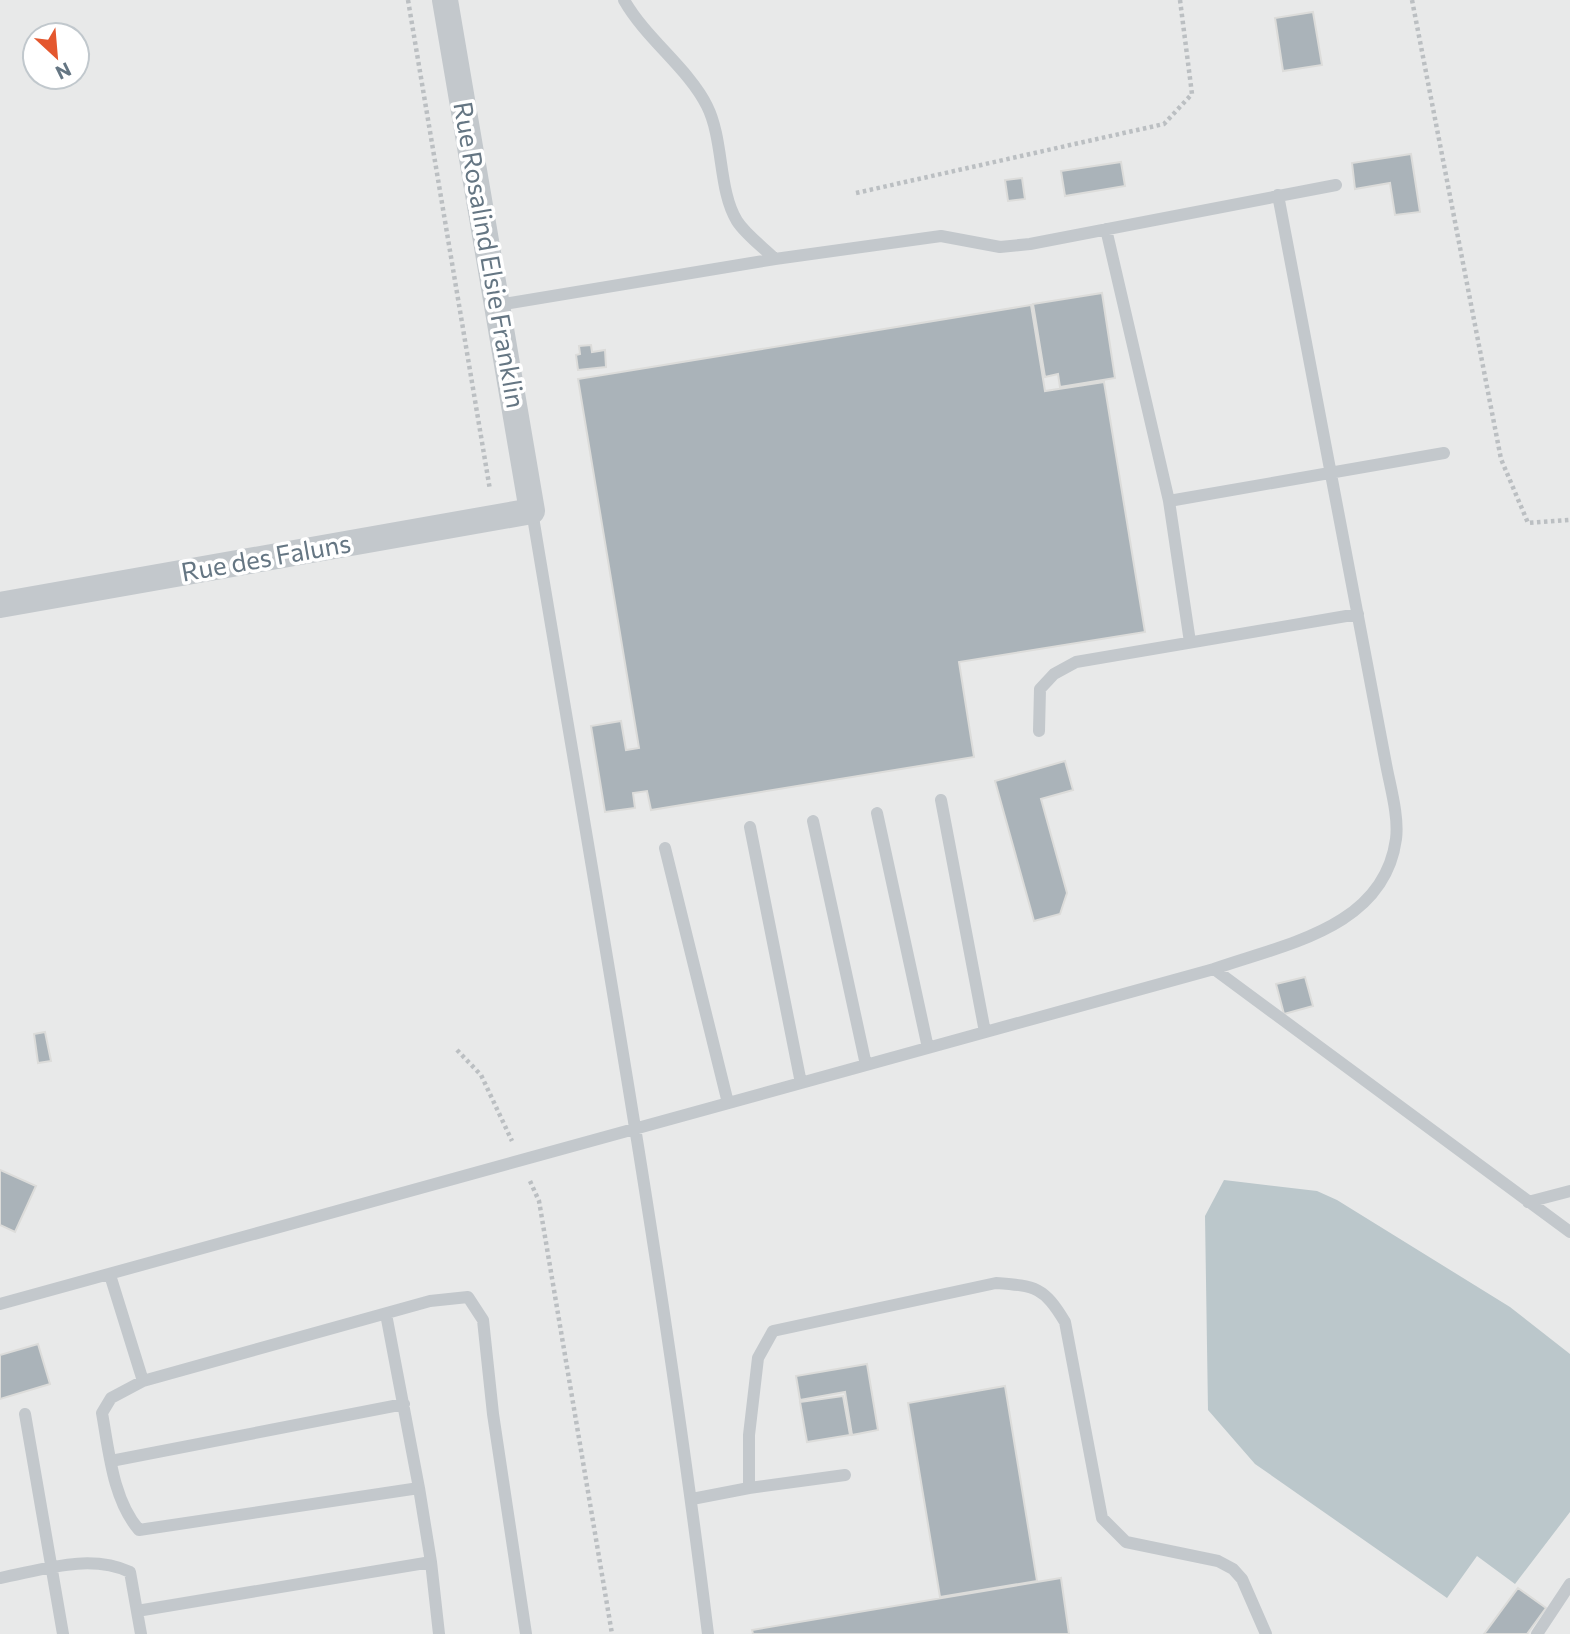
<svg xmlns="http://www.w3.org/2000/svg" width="1570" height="1634" font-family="Commissioner,sans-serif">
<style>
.built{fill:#e8e9e9;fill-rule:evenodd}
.water{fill:#bbc7cb}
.building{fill:#aab3b9;stroke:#dcdcda;stroke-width:2}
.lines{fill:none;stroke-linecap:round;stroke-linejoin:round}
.path{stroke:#bbbfc2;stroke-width:4.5;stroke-dasharray:3.5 3.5;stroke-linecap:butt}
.lane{stroke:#c3c8cc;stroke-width:12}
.street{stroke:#c3c8cc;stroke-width:26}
.labels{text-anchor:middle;stroke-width:7;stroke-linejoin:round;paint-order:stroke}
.street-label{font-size:26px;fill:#657683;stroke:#fff}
</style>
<rect width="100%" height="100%" fill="#fafaf8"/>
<path class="built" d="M 0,0 L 1570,0 L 1570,1634 L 0,1634 ZM 35,35 L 77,35 L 77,77 L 35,77 Z"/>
<path class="water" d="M 1224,1180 L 1317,1191 L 1337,1200 L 1510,1307 L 1570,1354 L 1570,1512 L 1515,1584 L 1477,1556 L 1447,1598 L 1255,1464 L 1208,1410 L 1205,1216 Z"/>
<path class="building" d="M 1313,12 L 1322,65 L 1283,71 L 1275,18 Z
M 1411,154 L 1420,212 L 1395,215 L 1390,183 L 1355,189 L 1352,163 Z
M 1121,162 L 1125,186 L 1065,196 L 1061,171 Z
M 1022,178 L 1025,199 L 1008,201 L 1005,180 Z
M 1102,293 L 1115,378 L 1060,387 L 1058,374 L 1045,377 L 1033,304 Z
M 1031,305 L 1045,391 L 1104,382 L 1145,632 L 959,662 L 974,757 L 651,810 L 647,791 L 633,793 L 635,808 L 605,812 L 591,726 L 621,721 L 626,750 L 639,748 L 578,379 Z
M 591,345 L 592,352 L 605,350 L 606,367 L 578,370 L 576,355 L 580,354 L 579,346 Z
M 1065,761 L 1073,790 L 1041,799 L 1067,893 L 1060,914 L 1034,921 L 995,781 Z
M 1305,977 L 1313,1006 L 1284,1014 L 1276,984 Z
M 45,1032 L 51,1061 L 38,1063 L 34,1034 Z
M 0,1170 L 36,1186 L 15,1232 L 0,1225 Z
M 38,1344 L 50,1384 L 0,1399 L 0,1355 Z
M 867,1364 L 878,1430 L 852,1435 L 845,1392 L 800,1400 L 796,1376 Z
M 1005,1386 L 1037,1581 L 940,1597 L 908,1403 Z
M 843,1396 L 850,1435 L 807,1442 L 800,1402 Z
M 1061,1578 L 1069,1634 L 753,1634 L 752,1630 Z
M 1518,1588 L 1546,1608 L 1527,1634 L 1484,1634 Z"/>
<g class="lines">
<path class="path" d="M 408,0 L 490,490
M 1412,0 L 1501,459 L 1528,523 L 1570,520
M 856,193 L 1164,124 L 1192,94 L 1180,0
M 457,1050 L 481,1075 L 512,1141
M 530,1181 L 539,1201 L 612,1634"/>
<path class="lane" d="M 624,0 C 646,39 689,69 707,106 C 724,140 718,190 737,221 C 746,235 763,247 775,259
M 1106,229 L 1169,501 L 1190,642
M 498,305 L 775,259 L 941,236 L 1000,247 L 1030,244 L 1336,185
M 1169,501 L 1444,453
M 532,511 C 594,885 662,1258 708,1634
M 1039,731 L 1040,689 L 1054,674 L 1076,662 L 1358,614
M 941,800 L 985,1032
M 877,813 L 928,1048
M 813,821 L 866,1065
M 750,827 L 801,1083
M 665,848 L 728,1103
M 1214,969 C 1285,944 1384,928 1396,839 C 1399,816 1390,786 1386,764 L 1278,195
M 1528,1202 L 1570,1191
M 110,1275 L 143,1381 L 111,1398 L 102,1413 C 109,1452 113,1500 139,1530 L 419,1488 L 386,1314
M 0,1304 L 1214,969 L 1570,1232
M 143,1381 L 430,1301 L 468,1297 L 483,1320 L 493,1414 L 526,1634
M 25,1414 L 63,1634
M 111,1461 L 404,1404
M 419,1488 L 431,1562
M 749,1488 L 845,1475
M 692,1499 L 749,1488 L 749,1435 L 758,1358 L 773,1331 L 996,1283 C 1036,1286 1044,1287 1065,1322 L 1102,1518 L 1126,1542 L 1218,1561 L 1233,1569 L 1242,1579 L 1266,1634
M 0,1578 C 42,1570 89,1553 130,1572 L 141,1634
M 137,1611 L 431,1562 L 439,1634
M 1537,1634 L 1570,1584"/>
<path class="street" d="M 0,605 L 532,511 L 445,0"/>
</g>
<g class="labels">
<g class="street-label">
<text transform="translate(489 255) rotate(80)" y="9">Rue Rosalind Elsie Franklin</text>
<text transform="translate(266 558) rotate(-10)" y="9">Rue des Faluns</text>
</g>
</g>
<g transform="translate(56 56) rotate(154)"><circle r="33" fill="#ffffff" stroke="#c1c8cd" stroke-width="2"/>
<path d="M0-5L12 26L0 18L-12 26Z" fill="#e4572e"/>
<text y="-10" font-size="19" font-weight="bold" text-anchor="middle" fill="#657683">N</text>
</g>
</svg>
